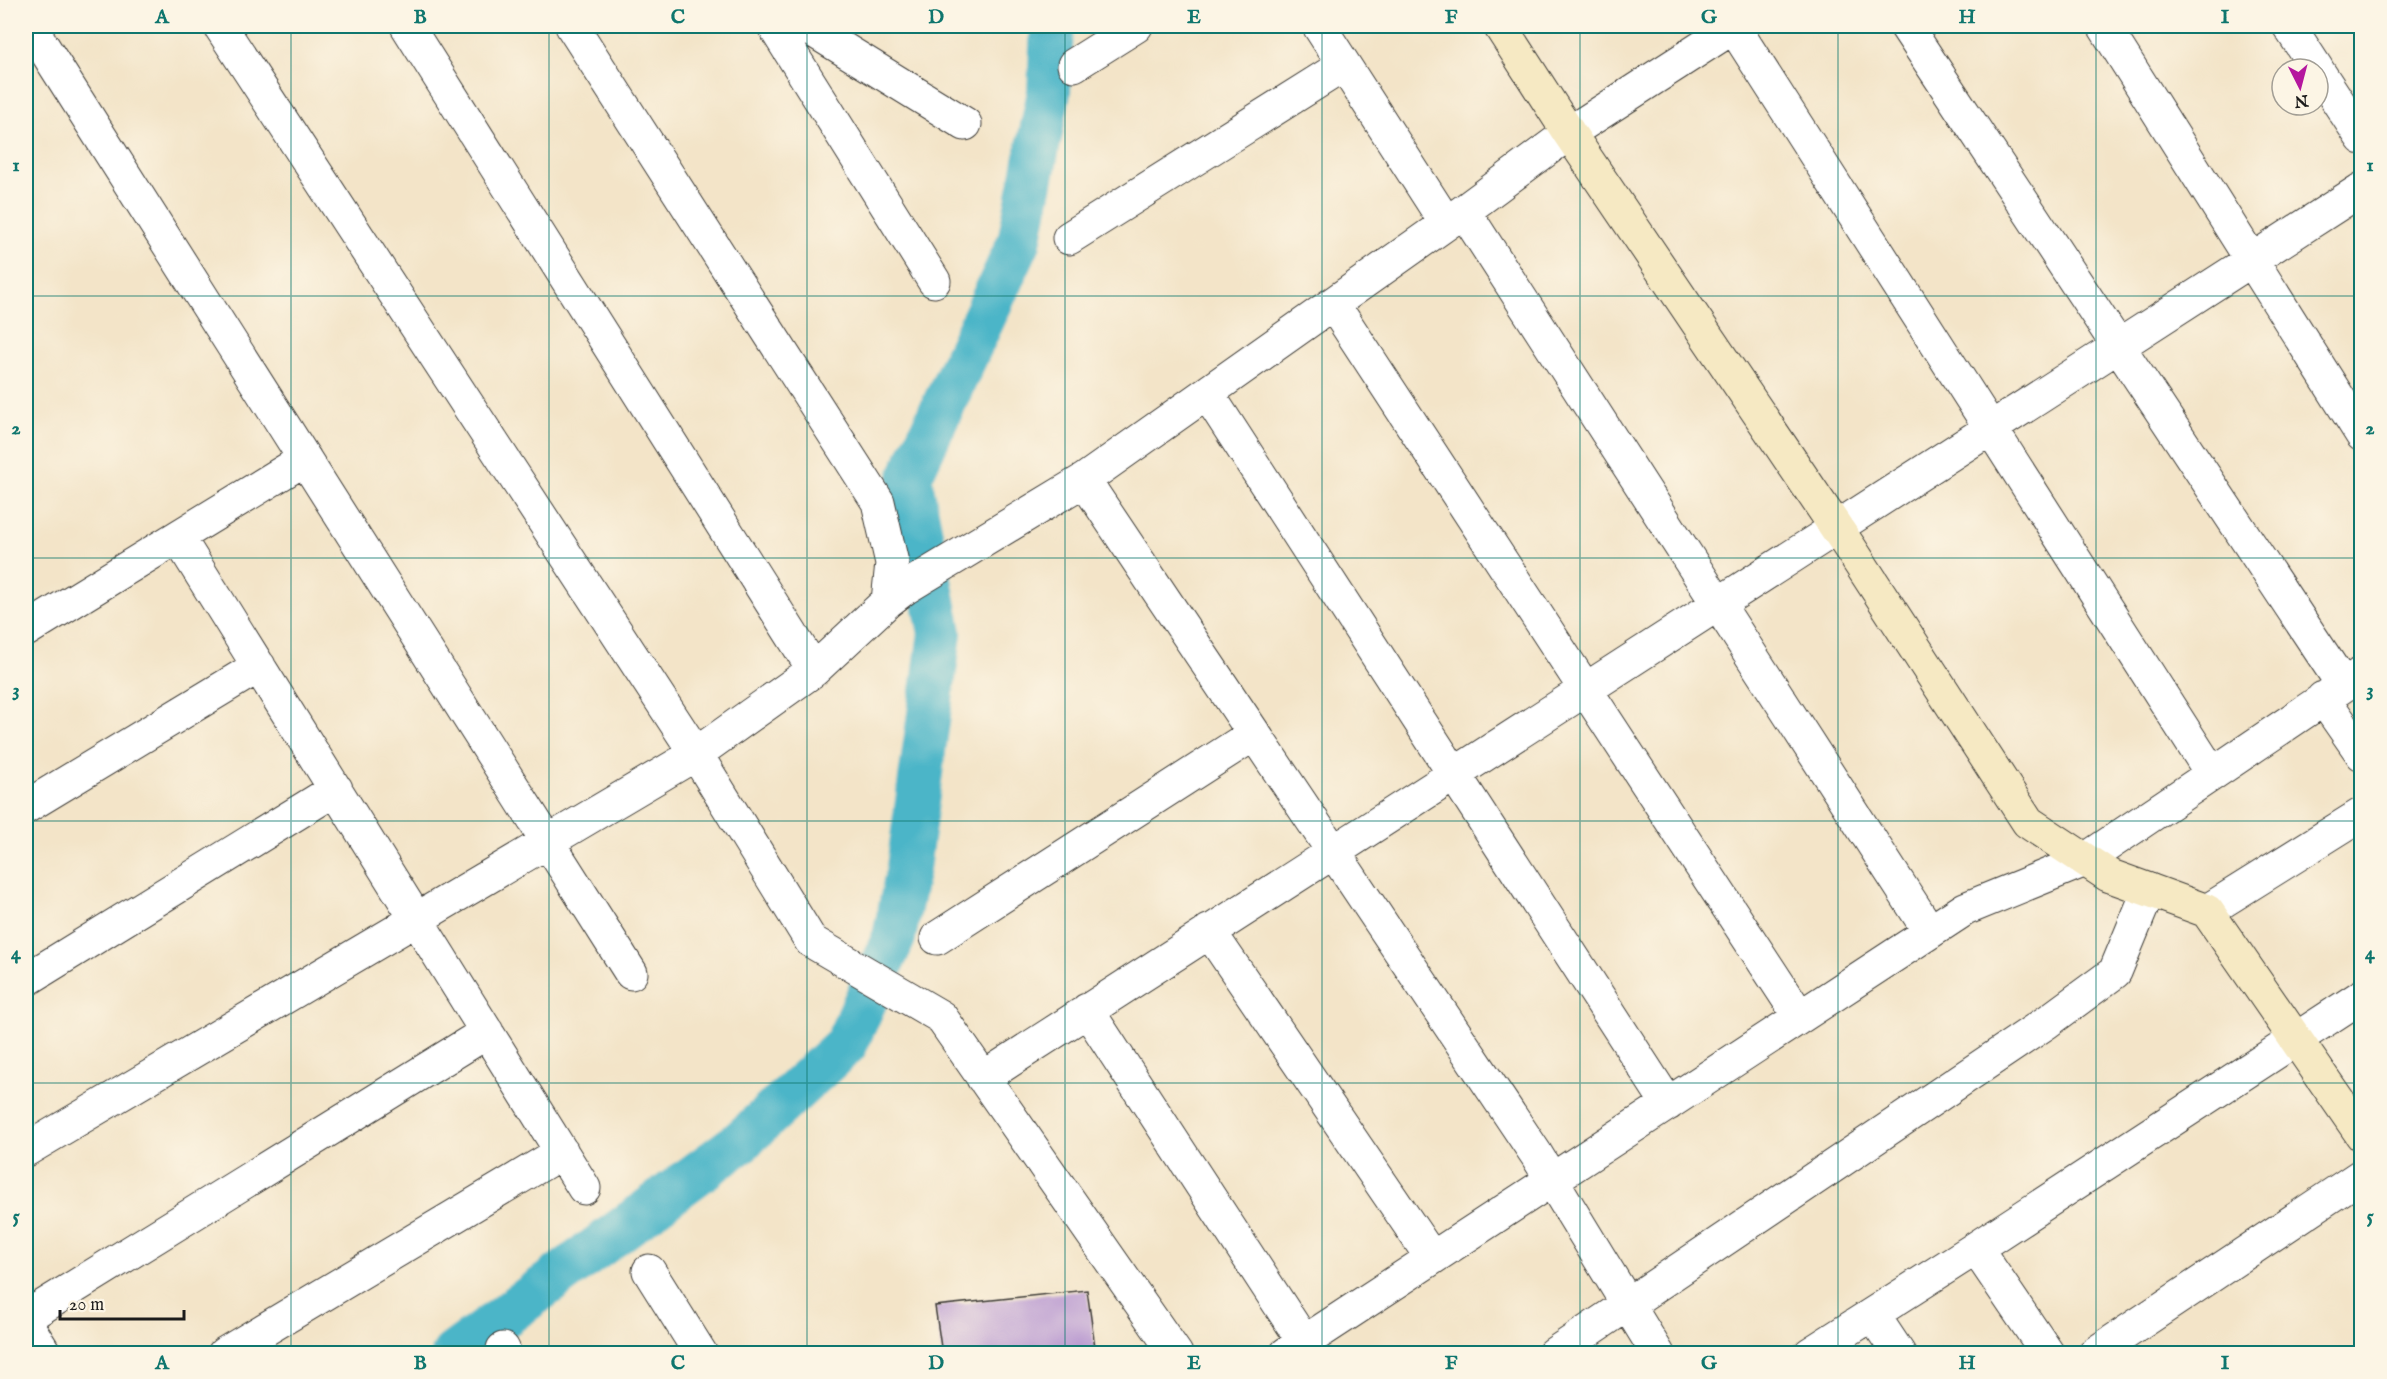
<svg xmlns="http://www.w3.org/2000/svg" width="2387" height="1379" font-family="'IM FELL English',serif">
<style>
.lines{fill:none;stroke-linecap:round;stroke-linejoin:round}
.canal{stroke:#4bb5c8;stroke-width:44}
.building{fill:#b797d0}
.street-casing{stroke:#3c3a36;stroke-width:35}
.secondary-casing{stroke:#3c3a36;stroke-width:35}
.street{stroke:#fff;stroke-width:33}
.secondary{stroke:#f6e9c3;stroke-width:33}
.grid{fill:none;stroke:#0f766e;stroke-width:1.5;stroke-opacity:0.55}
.neatline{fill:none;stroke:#0f766e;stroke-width:2}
.grid-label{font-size:20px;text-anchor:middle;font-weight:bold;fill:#0f766e}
</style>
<rect width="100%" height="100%" fill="#fcf5e5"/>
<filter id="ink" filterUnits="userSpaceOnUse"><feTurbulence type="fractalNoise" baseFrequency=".0167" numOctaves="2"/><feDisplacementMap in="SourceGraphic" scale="12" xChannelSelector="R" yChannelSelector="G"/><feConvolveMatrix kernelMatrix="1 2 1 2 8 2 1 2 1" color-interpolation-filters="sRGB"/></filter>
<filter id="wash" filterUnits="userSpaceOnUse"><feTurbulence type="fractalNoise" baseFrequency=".008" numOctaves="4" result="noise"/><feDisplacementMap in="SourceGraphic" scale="24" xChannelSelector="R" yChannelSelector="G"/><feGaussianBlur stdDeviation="1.35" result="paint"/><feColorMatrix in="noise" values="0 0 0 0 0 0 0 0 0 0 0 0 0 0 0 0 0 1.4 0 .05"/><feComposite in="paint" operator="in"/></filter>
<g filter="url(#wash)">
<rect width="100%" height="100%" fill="#f3e4c8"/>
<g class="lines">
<path class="canal" d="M 453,1354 L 740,1142 L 846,1044 L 894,937 L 908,868 L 940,633 L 910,477 L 1019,242 L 1049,92 L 1052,26"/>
</g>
<g id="blocks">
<path class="building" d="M 1087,1290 L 1096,1354 L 942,1354 L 935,1306 Z"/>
</g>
</g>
<g filter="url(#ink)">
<use href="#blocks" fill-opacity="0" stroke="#3c3a36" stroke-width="1.5"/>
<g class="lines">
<defs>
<path id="street" d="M 30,26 L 631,973
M 220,26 L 696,754 L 811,941 L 941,1017 L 1176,1354
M 407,26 L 814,670
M 572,26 L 878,502 L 892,563 L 888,601
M 774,26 L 934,281
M 806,26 L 965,124
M 1319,26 L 1446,223
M 1733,26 L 2212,774
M 1906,26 L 2343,685
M 2104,26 L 2362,435
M 2289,26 L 2317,69
M 1074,65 L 1136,26
M 2318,71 L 2362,138
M 1464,211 L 1930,932
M 1069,238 L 1344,65
M 1333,304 L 1800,1017
M 1207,393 L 1668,1104
M 1084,480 L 1536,1154 L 1658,1354
M 178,537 L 584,1188
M 26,630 L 305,459
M 2323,698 L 2362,754
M 26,807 L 259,666
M 2207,911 L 2362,814
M 1209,931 L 1432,1258
M 937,938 L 1254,734
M 26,980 L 336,789
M 1087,1010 L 1304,1342
M 983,1078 L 2362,189
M 26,1150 L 696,754 L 814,670 L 888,601 L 905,588 L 1084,480 L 1464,211 L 1569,133 L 1735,26
M 1976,1248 L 2048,1354
M 649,1271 L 701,1354
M 1873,1315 L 1899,1354
M 26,1317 L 487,1032
M 26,1323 L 45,1354
M 503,1349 L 505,1354
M 224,1354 L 562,1152
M 1286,1354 L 1965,909 L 2085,860 L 2362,673
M 1554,1354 L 2047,1022 L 2115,972 L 2149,890
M 1810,1354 L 1976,1248 L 2362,996
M 2094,1354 L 2362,1175"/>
<path id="secondary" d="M 1500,26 L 1569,133 L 1850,548 L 2028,822 L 2108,875 L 2207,911 L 2362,1135"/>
</defs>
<use href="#street" class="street-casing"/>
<use href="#secondary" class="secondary-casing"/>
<use href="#street" class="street"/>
<use href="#secondary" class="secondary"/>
</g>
</g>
<path class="grid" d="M 291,26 L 291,1354M 549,26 L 549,1354M 807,26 L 807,1354M 1065,26 L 1065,1354M 1322,26 L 1322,1354M 1580,26 L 1580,1354M 1838,26 L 1838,1354M 2096,26 L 2096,1354M 26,296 L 2362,296M 26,558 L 2362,558M 26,821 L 2362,821M 26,1083 L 2362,1083"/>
<rect width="2387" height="1379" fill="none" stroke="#fcf5e5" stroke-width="66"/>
<g transform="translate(2300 87) rotate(174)"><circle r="28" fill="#fcf5e5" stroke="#a29e95" stroke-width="1.5"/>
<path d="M0-4.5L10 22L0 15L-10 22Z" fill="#b5179e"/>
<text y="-9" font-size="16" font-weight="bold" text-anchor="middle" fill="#1c1c1c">N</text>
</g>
<path d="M60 1310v9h124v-9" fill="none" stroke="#1c1c1c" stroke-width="3"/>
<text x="69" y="1310" font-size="18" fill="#1c1c1c" stroke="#fcf5e5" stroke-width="4.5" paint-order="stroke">20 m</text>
<rect x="33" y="33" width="2321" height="1313" class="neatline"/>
<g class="grid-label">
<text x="162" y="23">A</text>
<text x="420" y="23">B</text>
<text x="678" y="23">C</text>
<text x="936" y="23">D</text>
<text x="1194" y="23">E</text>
<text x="1451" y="23">F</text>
<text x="1709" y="23">G</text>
<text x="1967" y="23">H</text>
<text x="2225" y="23">I</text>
<text x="16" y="171">1</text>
<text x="2370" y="171">1</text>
<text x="16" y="434">2</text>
<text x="2370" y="434">2</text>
<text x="16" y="696">3</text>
<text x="2370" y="696">3</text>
<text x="16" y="959">4</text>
<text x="2370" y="959">4</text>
<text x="16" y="1222">5</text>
<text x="2370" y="1222">5</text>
<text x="162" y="1369">A</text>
<text x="420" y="1369">B</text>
<text x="678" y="1369">C</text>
<text x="936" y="1369">D</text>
<text x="1194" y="1369">E</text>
<text x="1451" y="1369">F</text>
<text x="1709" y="1369">G</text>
<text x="1967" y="1369">H</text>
<text x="2225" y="1369">I</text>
</g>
</svg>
